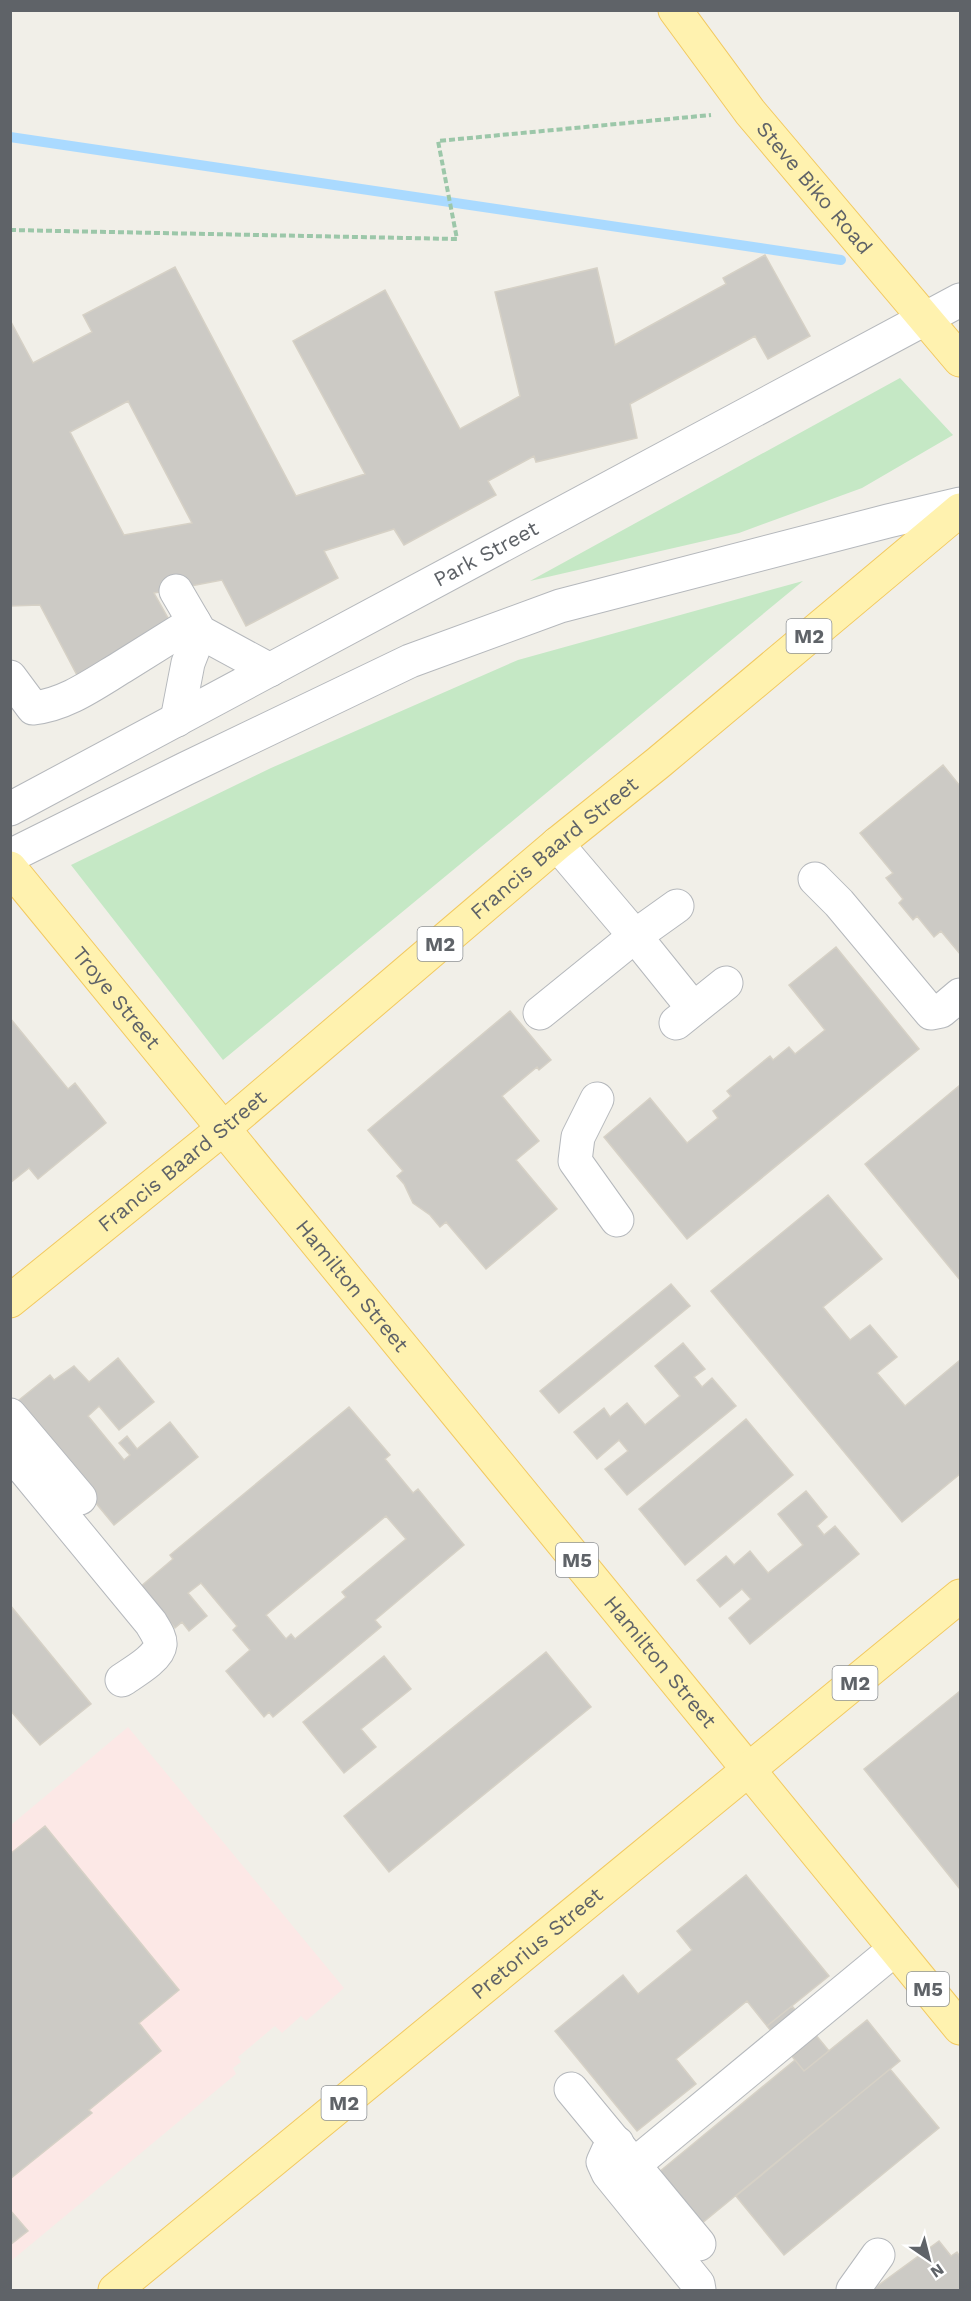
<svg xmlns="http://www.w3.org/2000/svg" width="971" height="2301" font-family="'Work Sans',sans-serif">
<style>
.medical{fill:#fce8e6}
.green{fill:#c5e8c5}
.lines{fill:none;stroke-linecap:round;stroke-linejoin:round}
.stream{stroke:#aadaff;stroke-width:10}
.building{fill:#cccac5;stroke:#d6d1c6;stroke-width:1.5;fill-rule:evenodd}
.minor-casing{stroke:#b5b8bc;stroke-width:35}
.major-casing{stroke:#f2c960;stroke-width:35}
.path{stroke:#9cc7a9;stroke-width:4;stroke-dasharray:6 3;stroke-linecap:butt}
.minor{stroke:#fff;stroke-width:33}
.major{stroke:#fff2af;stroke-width:33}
.labels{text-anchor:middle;stroke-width:4.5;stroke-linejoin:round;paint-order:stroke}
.shield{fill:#fff;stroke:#8f9295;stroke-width:1.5}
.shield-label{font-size:20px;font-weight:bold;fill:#5f6368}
.street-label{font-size:21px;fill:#5f6368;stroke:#fff}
</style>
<rect width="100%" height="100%" fill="#f1efe8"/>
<path class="medical" d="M 128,1727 L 344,1988 L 306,2021 L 301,2016 L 282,2033 L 275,2026 L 238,2057 L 241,2062 L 233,2068 L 236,2074 L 11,2261 L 11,1825 Z"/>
<path class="green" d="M 900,378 L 953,435 L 862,488 L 739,533 L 530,581 Z
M 803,581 L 223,1060 L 71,865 L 271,768 L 518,660 Z"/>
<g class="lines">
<path class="stream" d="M 10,137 L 841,260"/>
</g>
<path class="building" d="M 765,255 L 810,336 L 768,359 L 755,336 L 630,404 L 637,438 L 536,462 L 534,456 L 488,481 L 496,495 L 404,545 L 394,529 L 324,551 L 338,578 L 246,626 L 222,580 L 154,593 L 173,627 L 78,677 L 40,605 L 10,606 L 10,320 L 33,363 L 92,332 L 83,315 L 175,267 L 296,496 L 365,474 L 293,341 L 385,290 L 460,429 L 520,396 L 495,292 L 597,268 L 615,345 L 726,284 L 723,278 ZM 128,401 L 192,523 L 124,535 L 70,432 Z
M 943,765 L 960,786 L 960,954 L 941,931 L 934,937 L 917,916 L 913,920 L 899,903 L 903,899 L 886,878 L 893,873 L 860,833 Z
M 836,947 L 919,1049 L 687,1239 L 604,1137 L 650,1098 L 687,1143 L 718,1118 L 713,1111 L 731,1096 L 727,1091 L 770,1056 L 773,1060 L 789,1047 L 795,1054 L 825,1030 L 789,985 Z
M 510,1011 L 551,1060 L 539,1070 L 537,1067 L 502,1096 L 539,1141 L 516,1160 L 557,1209 L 486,1269 L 446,1222 L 440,1227 L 430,1215 L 413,1203 L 404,1184 L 397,1176 L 403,1171 L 368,1130 Z
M 10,1018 L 68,1089 L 75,1083 L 106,1123 L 38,1179 L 29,1168 L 10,1183 Z
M 960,1085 L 960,1280 L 865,1164 Z
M 828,1195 L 882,1259 L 823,1307 L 850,1340 L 870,1325 L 897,1357 L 877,1373 L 905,1406 L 960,1360 L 960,1474 L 902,1522 L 711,1291 Z
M 671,1284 L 690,1306 L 559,1413 L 540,1391 Z
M 683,1343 L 705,1369 L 694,1377 L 702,1387 L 712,1378 L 736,1406 L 627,1495 L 605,1469 L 628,1451 L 619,1440 L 597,1459 L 574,1432 L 604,1408 L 610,1417 L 627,1403 L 645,1425 L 680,1396 L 655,1366 Z
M 118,1358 L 154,1402 L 119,1430 L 99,1406 L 88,1416 L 124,1460 L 130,1455 L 119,1443 L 127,1436 L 137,1449 L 170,1422 L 198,1457 L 114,1525 L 14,1404 L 50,1375 L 54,1380 L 74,1366 L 89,1382 Z
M 349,1407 L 390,1455 L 385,1459 L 413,1493 L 418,1489 L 464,1545 L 375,1620 L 381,1627 L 273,1717 L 269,1712 L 264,1717 L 226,1671 L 250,1650 L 233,1630 L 237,1626 L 201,1583 L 188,1593 L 207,1616 L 189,1631 L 182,1622 L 175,1628 L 140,1587 L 173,1559 L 170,1555 ZM 386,1516 L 406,1539 L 342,1592 L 346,1597 L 295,1639 L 291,1634 L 286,1639 L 266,1615 Z
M 746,1419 L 793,1475 L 685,1565 L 639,1509 Z
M 806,1491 L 827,1517 L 817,1526 L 824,1535 L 835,1526 L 859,1554 L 750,1644 L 729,1618 L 751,1599 L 742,1589 L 720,1607 L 697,1580 L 726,1556 L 734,1565 L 750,1551 L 768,1573 L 803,1545 L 778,1514 Z
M 10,1605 L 91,1704 L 40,1745 L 10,1710 Z
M 546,1652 L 591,1707 L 389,1872 L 344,1816 Z
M 384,1656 L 411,1689 L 361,1729 L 376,1747 L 344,1773 L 303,1722 Z
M 960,1691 L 960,1889 L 864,1769 Z
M 45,1826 L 179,1990 L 139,2023 L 161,2051 L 89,2110 L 92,2113 L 10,2179 L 10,1854 Z
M 746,1875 L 829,1976 L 767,2026 L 747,2001 L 676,2059 L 696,2084 L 637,2131 L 555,2031 L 623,1975 L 638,1994 L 692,1950 L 677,1931 Z
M 792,2006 L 829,2051 L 804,2071 L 767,2026 Z
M 867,2020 L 900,2061 L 701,2224 L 659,2172 L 795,2060 L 804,2071 Z
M 890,2069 L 939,2128 L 784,2255 L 736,2196 Z
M 10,2210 L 28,2231 L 10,2245 Z
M 939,2241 L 951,2256 L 957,2252 L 960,2257 L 960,2290 L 872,2290 Z"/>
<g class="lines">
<defs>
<g id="minor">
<path d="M 176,591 L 200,632 L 270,670"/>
<path d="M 10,677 L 33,708 C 65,705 94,684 122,667 C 146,652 170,637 194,622"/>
<path d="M 177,720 L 188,663 L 200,632"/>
<path id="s1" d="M 10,809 L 960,300"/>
<path d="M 557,844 L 635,936 L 693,1008"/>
<path d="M 10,856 L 185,769 L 410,661 L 560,606 L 888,521 L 960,504"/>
<path d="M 815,879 L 839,903 L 931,1013 L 941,1011 L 960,995"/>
<path d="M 540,1013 L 635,936 L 677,906"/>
<path d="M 676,1023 L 726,983"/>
<path d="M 597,1099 L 578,1137 L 575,1161 L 617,1220"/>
<path d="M 10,1415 L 80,1498"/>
<path d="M 10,1452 L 151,1623 C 155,1630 161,1638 160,1645 C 159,1658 132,1673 122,1680"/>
<path d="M 571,2089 L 699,2244"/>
<path d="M 617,2143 L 608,2151 L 603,2162 L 608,2173 L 698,2284 L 699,2290"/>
<path d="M 635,2164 L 895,1949"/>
<path d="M 853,2290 L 878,2255"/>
</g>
<g id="major">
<path id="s2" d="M 675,10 L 750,112 L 960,360"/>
<path id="s3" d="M 10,868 L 960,2028"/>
<path id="s4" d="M 10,1301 L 224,1128 L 557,844 L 658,763 L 960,510"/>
<path id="s5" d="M 115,2290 L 960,1596"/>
</g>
</defs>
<use href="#minor" class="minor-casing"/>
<use href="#major" class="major-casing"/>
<path class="path" d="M 10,230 L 457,239 L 438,141 L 711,115"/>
<use href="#minor" class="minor"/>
<use href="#major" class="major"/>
</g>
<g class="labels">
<g class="shield">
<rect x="786.5" y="619" width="45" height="34" rx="4.5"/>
<rect x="417.5" y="927" width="45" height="34" rx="4.5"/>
<rect x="556" y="1543" width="42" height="34" rx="4.5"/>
<rect x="832.5" y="1666" width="45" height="34" rx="4.5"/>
<rect x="907" y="1972" width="42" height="34" rx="4.5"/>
<rect x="321.5" y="2086" width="45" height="34" rx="4.5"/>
</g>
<g class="shield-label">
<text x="809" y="643">M2</text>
<text x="440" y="951">M2</text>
<text x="577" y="1567">M5</text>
<text x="855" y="1690">M2</text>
<text x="928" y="1996">M5</text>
<text x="344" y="2110">M2</text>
</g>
<g class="street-label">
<text dy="7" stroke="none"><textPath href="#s2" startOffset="226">Steve Biko Road</textPath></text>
<text dy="7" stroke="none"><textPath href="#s1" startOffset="540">Park Street</textPath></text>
<text dy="7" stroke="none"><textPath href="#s4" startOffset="708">Francis Baard Street</textPath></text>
<text dy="7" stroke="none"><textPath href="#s3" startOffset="168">Troye Street</textPath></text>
<text dy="7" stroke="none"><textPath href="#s4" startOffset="222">Francis Baard Street</textPath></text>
<text dy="7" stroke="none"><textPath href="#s3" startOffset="540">Hamilton Street</textPath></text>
<text dy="7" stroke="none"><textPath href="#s3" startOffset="1026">Hamilton Street</textPath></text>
<text dy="7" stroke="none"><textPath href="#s5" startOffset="546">Pretorius Street</textPath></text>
</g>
</g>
<rect width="971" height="2301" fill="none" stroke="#5f6368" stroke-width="24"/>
<g transform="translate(929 2259) rotate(145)" stroke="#ffffff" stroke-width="4.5" paint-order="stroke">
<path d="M0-4.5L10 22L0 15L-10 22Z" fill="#5f6368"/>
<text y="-9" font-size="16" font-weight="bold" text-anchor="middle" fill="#5f6368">N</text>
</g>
</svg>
